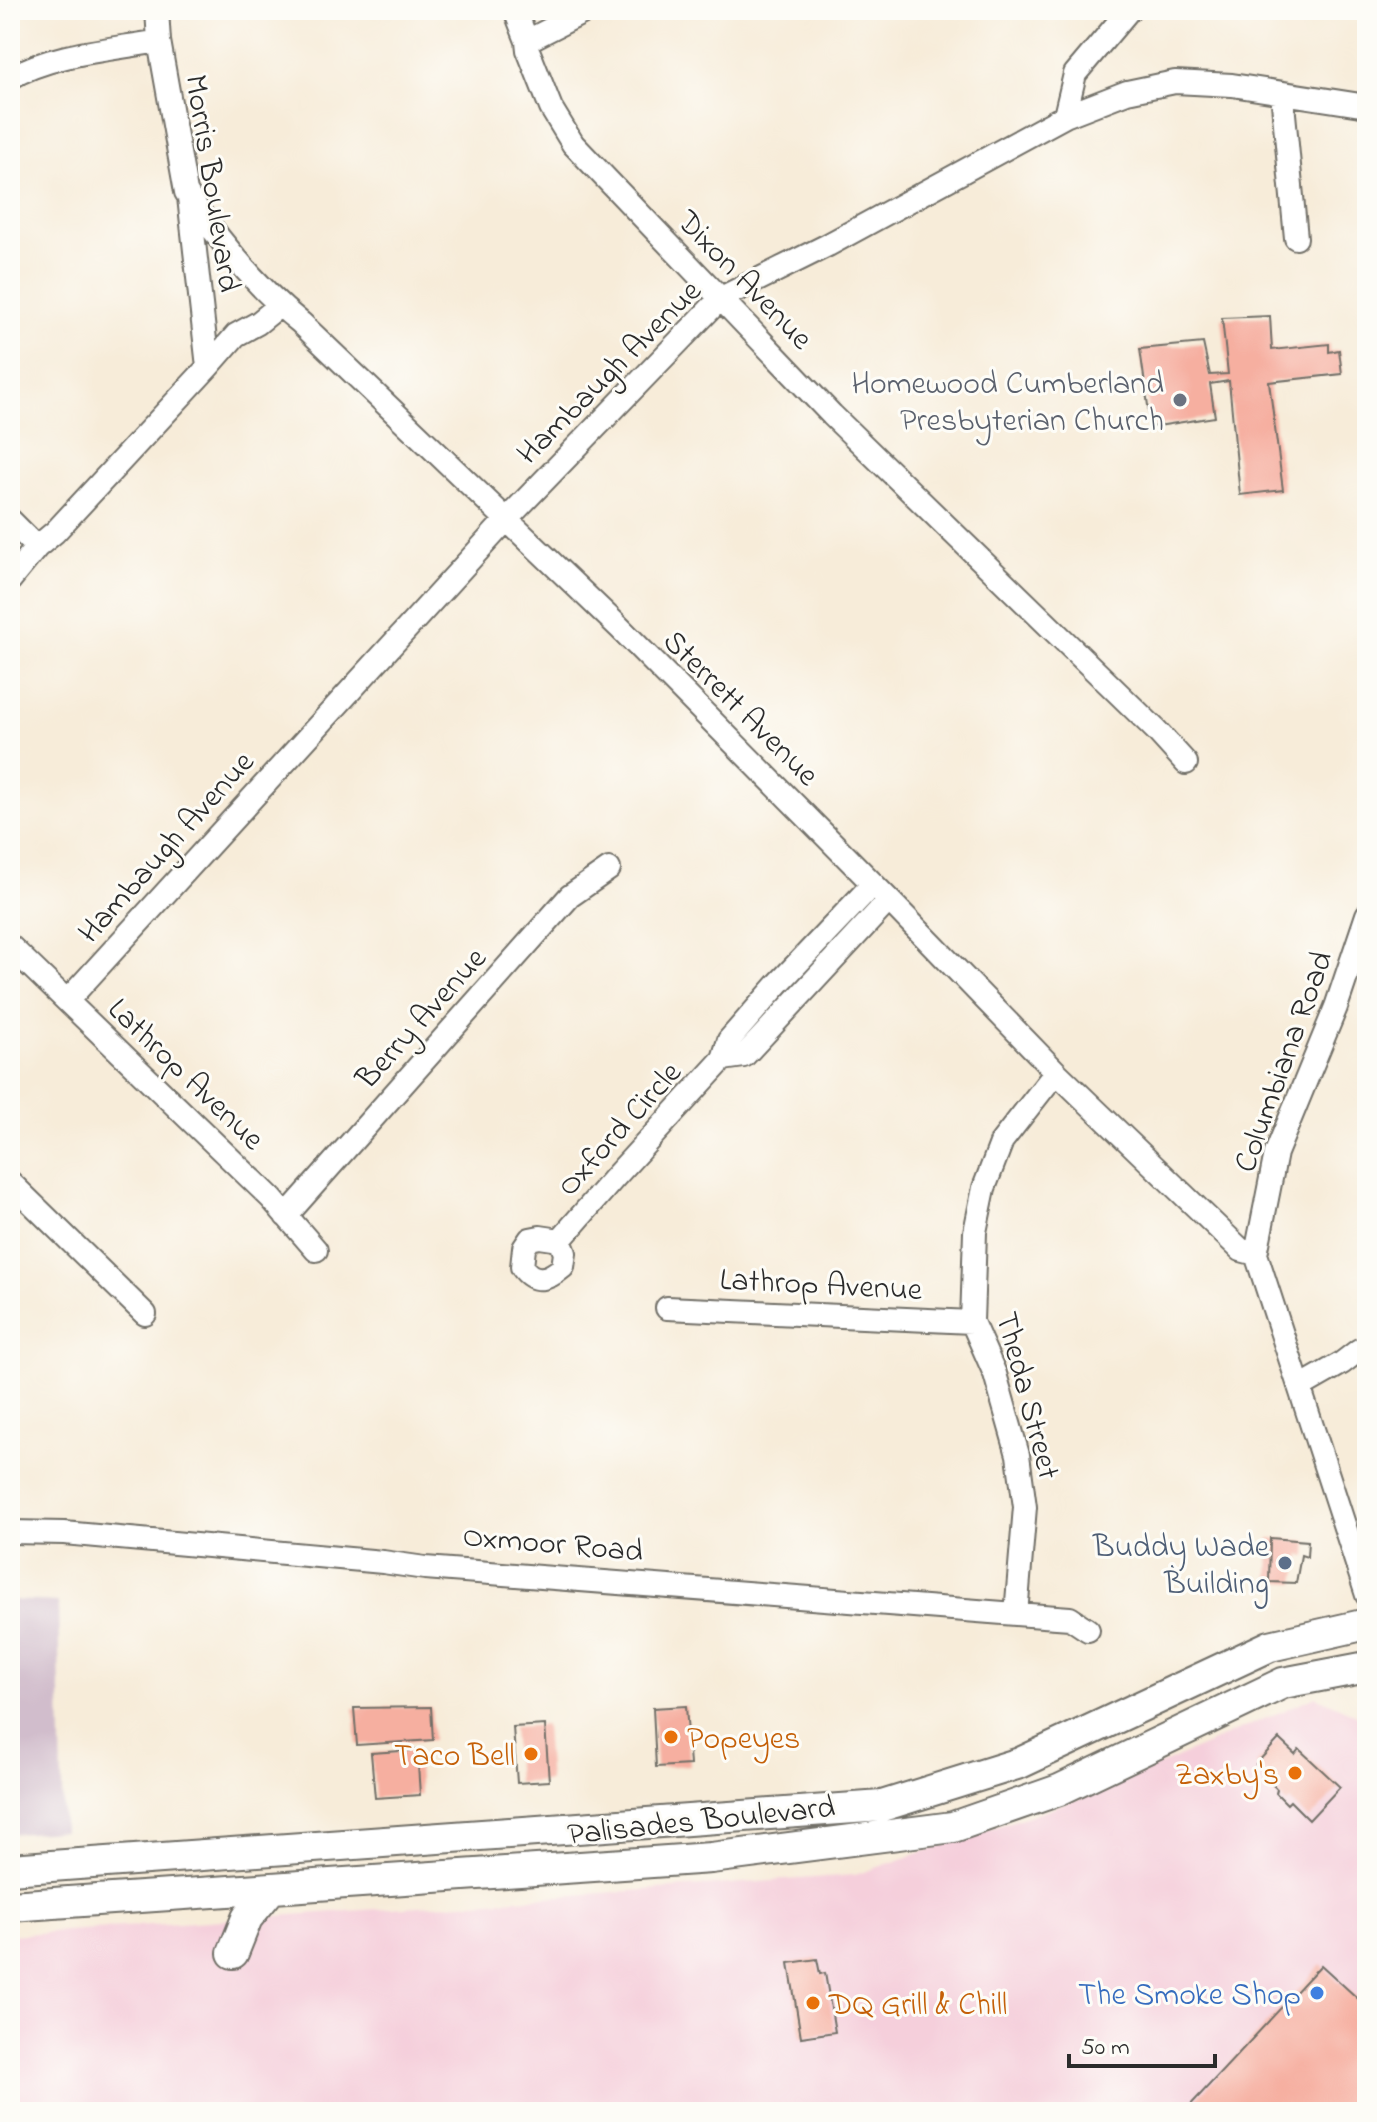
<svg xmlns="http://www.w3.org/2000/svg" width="1377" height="2122" font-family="'Indie Flower',sans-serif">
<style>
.built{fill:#f5cfdb}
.industrial{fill:#d1bdcc}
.building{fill:#f6afa0}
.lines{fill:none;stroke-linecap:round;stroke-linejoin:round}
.street-casing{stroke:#726f68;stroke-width:26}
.secondary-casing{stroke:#726f68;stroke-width:34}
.street{stroke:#fff;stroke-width:22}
.secondary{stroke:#fff;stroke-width:30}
.worship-dot{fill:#6b7280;stroke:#fdfcf7;stroke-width:3}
.service-dot{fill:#5c6f8a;stroke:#fdfcf7;stroke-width:3}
.food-dot{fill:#e8710a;stroke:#fdfcf7;stroke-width:3}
.shop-dot{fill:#3f7fe0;stroke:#fdfcf7;stroke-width:3}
.labels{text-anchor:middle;stroke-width:6;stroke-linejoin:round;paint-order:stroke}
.street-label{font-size:32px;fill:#2b2b2b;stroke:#fdfcf7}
.worship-label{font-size:32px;fill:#5b616d;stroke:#fdfcf7;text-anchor:end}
.service-label{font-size:32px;fill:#4e5e75;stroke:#fdfcf7;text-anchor:end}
.food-label{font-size:32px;fill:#c56008;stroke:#fdfcf7;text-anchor:start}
.shop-label{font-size:32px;fill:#366cbe;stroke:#fdfcf7;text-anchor:end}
</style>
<rect width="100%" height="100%" fill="#fdfcf7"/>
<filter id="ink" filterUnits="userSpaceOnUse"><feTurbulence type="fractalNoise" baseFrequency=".0125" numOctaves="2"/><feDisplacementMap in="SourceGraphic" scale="16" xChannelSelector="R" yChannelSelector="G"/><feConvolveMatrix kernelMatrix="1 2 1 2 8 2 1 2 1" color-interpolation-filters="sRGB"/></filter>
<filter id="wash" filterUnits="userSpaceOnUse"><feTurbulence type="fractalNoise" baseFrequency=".006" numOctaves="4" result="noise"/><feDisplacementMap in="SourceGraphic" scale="32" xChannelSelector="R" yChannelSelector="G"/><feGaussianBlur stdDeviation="1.8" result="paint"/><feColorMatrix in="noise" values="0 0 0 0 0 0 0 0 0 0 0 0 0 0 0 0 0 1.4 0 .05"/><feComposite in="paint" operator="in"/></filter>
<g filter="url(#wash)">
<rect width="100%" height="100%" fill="#f7ecd9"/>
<path class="built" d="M 1316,1696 L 1365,1719 L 1367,1722 L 1367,2112 L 10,2112 L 10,1935 L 855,1875 L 1104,1790 Z"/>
<path class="industrial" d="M 10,1600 L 58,1602 L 63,1831 L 10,1834 Z"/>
<g id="blocks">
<path class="building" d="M 1270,316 L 1272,350 L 1329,344 L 1329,352 L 1339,350 L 1342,374 L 1269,382 L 1283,490 L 1240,495 L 1229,381 L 1210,384 L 1215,417 L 1151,427 L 1140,349 L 1203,343 L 1210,375 L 1228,374 L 1222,318 Z
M 1270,1538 L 1308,1541 L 1307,1557 L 1301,1555 L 1296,1583 L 1269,1582 Z
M 686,1706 L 690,1765 L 656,1767 L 653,1708 Z
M 431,1707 L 433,1740 L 357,1745 L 354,1708 Z
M 545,1725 L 549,1781 L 517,1783 L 513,1727 Z
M 1279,1739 L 1295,1754 L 1299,1749 L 1340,1787 L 1309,1820 L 1290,1801 L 1287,1804 L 1276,1793 L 1277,1789 L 1272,1784 L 1274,1781 L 1256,1764 Z
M 417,1750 L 420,1795 L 375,1798 L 371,1753 Z
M 817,1959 L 820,1974 L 825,1973 L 835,2032 L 801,2037 L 789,1963 Z
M 1321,1965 L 1367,2007 L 1367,2112 L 1184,2112 Z"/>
</g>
</g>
<g filter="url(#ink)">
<use href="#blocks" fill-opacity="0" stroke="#726f68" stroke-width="2"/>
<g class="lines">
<defs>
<path id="street" d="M 515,10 L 527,41 L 528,50 L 551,108 L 573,144 L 832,415 L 1156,730 L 1186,763
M 527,41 L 588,10
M 10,78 C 53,53 111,50 159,41
M 1282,93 L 1296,238
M 1065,116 L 1075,74 L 1129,10
M 189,197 C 221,243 257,288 301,323 L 620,628 L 889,900 L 1056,1072 L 1241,1250 L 1256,1254
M 208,367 L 236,335 L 258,323 L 279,306
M 10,520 L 37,547
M 10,580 L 37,547 L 55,532 L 208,367 L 189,197 L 186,192 L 159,41 L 157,10
M 1367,915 L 1336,1007 L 1276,1153 L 1256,1254 L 1367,1595
M 10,946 L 271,1198 L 316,1250
M 67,1001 L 507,519 L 721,298 L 828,245 L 1065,116 L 1127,92 L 1175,82 L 1232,85 L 1367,106
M 723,1059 L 744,1056 L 889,900
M 10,1182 L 145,1314
M 286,1216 L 570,896 L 609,869
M 540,1237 L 560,1240 L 565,1253 L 563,1267 C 549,1279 535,1285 522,1267 L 524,1248 L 530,1239 Z
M 560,1240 L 615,1177 L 723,1059 L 729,1040 L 778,984 L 872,885
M 667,1308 L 972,1322
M 1300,1387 L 1342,1363 L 1359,1350 L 1367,1351
M 10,1532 L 64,1533 L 383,1562 L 425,1568 L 1016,1614 L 1070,1618 L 1088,1630
M 1016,1614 L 1025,1507 L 1018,1455 L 995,1374 L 972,1322 L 975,1232 L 984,1188 L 1002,1141 L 1056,1072"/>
<path id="secondary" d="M 10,1869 L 882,1806 L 1020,1763 L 1270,1646 L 1367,1624
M 10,1906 L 711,1858 L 953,1827 L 1059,1790 L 1283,1683 L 1367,1667
M 233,1953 L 247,1918 L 271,1889"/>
</defs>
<use href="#street" class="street-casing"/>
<use href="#secondary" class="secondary-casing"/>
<use href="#street" class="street"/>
<use href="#secondary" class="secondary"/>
</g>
</g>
<circle class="worship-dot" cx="1180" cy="400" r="8"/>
<circle class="service-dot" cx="1285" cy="1563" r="8"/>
<g class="food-dot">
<circle cx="671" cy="1737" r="8"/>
<circle cx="531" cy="1754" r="8"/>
<circle cx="1295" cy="1773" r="8"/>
<circle cx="813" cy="2003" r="8"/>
</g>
<circle class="shop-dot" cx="1317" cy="1993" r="8"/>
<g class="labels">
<g class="street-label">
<text transform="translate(214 183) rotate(81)" y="11">Morris Boulevard</text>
<text transform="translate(746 279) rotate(46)" y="11">Dixon Avenue</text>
<text transform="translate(608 371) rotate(-45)" y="11">Hambaugh Avenue</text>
<text transform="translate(742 707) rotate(45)" y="11">Sterrett Avenue</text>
<text transform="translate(165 846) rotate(-48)" y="11">Hambaugh Avenue</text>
<text transform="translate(420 1017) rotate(-48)" y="11">Berry Avenue</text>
<text transform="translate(1282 1061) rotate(-70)" y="11">Columbiana Road</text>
<text transform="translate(187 1073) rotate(44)" y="11">Lathrop Avenue</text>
<text transform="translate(618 1128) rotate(-48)" y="11">Oxford Circle</text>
<text transform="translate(821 1283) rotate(3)" y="11">Lathrop Avenue</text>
<text transform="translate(1029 1395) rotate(75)" y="11">Theda Street</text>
<text transform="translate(553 1542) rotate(5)" y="11">Oxmoor Road</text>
<text transform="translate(701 1819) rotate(-6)" y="11">Palisades Boulevard</text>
</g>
<g class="worship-label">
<text x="1164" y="393">Homewood Cumberland<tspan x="1164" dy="37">Presbyterian Church</tspan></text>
</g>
<g class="service-label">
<text x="1269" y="1556">Buddy Wade<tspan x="1269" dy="37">Building</tspan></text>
</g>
<g class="food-label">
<text x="687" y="1748">Popeyes</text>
<text x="515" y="1765" text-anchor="end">Taco Bell</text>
<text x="1279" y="1784" text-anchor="end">Zaxby's</text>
<text x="829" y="2014">DQ Grill &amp; Chill</text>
</g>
<g class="shop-label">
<text x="1301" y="2004">The Smoke Shop</text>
</g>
</g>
<rect width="1377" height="2122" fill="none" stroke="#fdfcf7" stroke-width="40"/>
<path d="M1069 2054v12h146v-12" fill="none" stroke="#2b2b2b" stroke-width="4"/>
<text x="1081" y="2054" font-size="24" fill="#2b2b2b" stroke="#fdfcf7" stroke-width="6" paint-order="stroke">50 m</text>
</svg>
